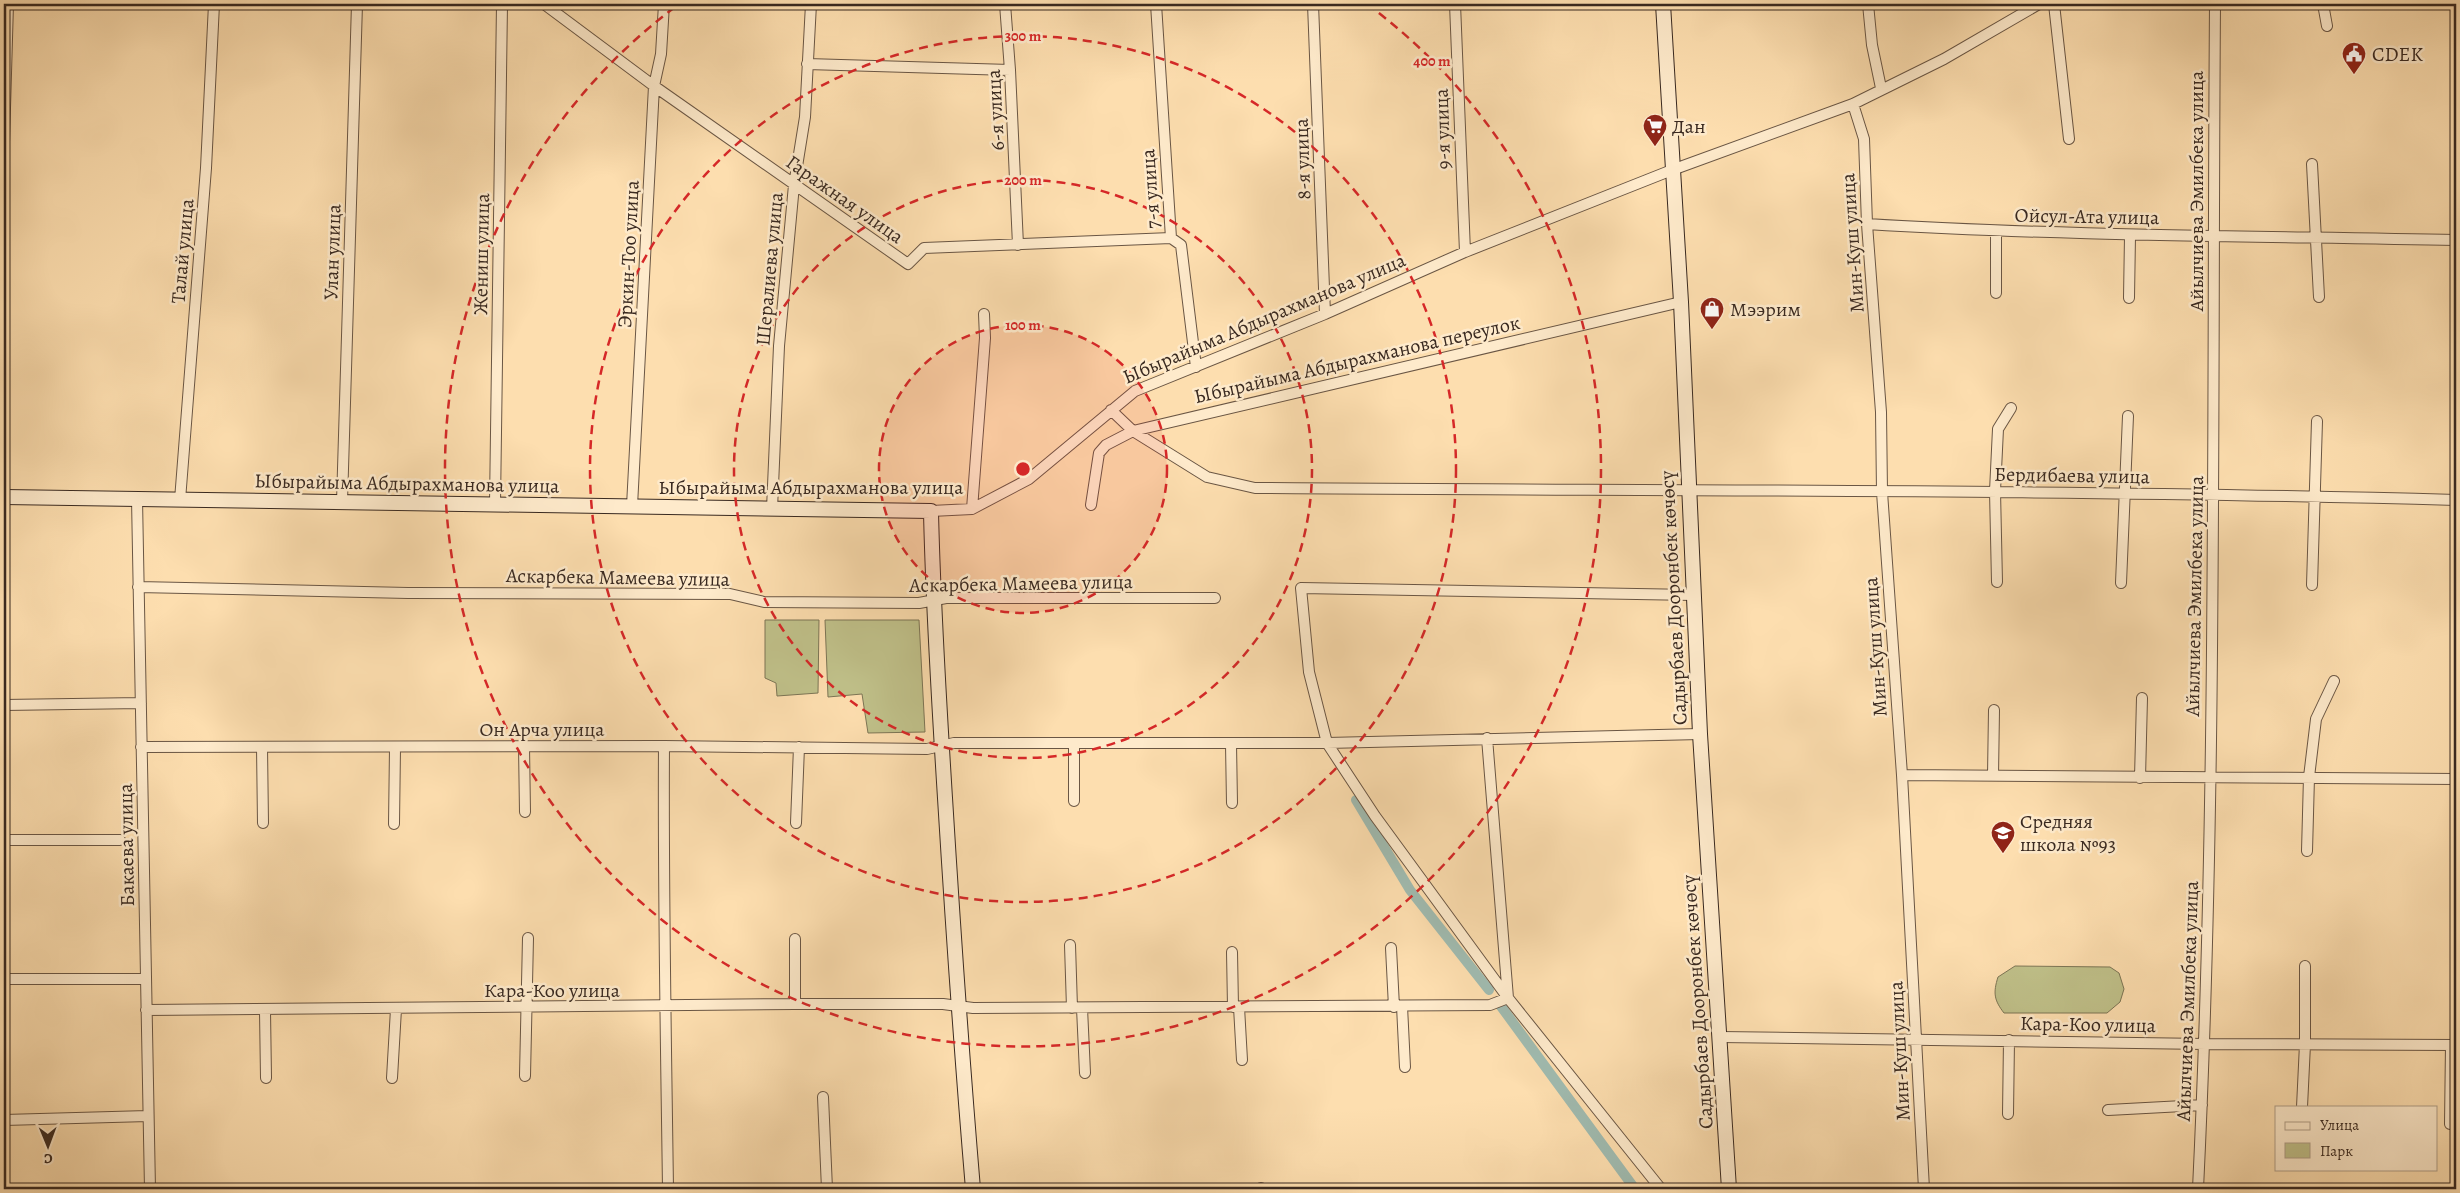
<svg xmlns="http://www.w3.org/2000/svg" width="2460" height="1193" font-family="Alegreya,serif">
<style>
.green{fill:#c0c18a;stroke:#7c7555}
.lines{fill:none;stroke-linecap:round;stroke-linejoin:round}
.canal{stroke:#a0bbb0;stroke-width:10}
.street-casing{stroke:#6a5644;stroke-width:12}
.secondary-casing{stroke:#392920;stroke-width:16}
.street{stroke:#feeacb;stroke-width:10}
.secondary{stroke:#feeacb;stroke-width:14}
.ring{fill:none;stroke:#d62828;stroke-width:2.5;stroke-dasharray:9 6}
.labels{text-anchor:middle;stroke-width:5;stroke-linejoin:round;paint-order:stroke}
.poi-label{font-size:20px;fill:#392920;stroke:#feeacb;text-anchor:start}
.street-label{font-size:20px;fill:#392920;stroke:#feeacb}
.centre{fill:#d62828;stroke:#feeacb;stroke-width:2.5}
.ring-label{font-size:15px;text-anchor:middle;font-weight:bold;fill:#d62828;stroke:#feeacb;stroke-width:5;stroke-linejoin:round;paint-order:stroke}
</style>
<rect width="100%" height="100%" fill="#fddeaf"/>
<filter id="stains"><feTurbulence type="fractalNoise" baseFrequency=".004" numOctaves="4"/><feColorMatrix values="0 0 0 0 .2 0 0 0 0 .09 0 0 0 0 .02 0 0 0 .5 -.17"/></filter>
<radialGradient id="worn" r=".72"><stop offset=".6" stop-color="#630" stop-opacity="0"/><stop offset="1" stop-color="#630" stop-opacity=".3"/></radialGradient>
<path class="green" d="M 765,620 L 819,620 L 818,693 L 777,696 L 776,683 L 765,678 Z
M 825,620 L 919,620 L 925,732 L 868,733 L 862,694 L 828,697 Z
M 2015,966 L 2110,967 L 2119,973 L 2124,989 L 2120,1002 L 2107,1013 L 2004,1013 C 1994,1000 1993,993 1998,977 Z"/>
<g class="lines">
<path class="canal" d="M 1356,800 L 1410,890 L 1489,990
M 1500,1005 L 1635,1189"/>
<defs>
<path id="street" d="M 544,4 L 654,86 L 908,264 L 924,248 L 1171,238
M 1005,4 L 1010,70 L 1018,245
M 1156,4 L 1171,238 L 1181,245 L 1196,367
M 1313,4 L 1325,314
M 1455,4 L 1465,252
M 1868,4 L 1872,45 L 1881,88
M 2054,4 L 2069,139
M 2323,4 L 2327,26
M 807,64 L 1010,70
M 1853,104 L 1864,139 L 1867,224 L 1881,412 L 1882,492 L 1902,775 L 1924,1189
M 4,142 L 8,4
M 2312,164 L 2319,297
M 1867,224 C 2063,236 2260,236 2456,240
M 1996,232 L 1996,293
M 2129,298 L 2130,236
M 1111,410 L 1133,431 L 1207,477 L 1255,488 C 1656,491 2056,489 2456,500
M 137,499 L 150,1189
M 180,500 L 206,168 L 214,4
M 342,502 L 357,4
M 495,504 L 502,4
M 1091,505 L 1099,453 L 1106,445 L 1133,431 L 1681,302
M 632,506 L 654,86 L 661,54 L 664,4
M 772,509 L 779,346 L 794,185 L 805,117 L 811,4
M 972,509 L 985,338 L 984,314
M 931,511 L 972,509 L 1029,479 L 1135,391 L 1325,314 L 1465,252 L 1672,170 L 1853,104 L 1944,59 L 2039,4
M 1997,582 L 1995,491 L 1998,429 L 2011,408
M 2121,583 L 2128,416
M 2312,585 L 2317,421
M 138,587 L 408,593 L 730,594 L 764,602 L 919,603 L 946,598 L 1215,598
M 4,705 L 141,703
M 1074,744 L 1074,801
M 1231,744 L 1232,803
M 524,746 L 525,812
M 664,746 C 663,894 666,1041 668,1189
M 141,747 L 664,746 L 927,749 L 954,743 L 1327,743 L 1700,734
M 262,747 L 263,823
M 1902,775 L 2456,779
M 1993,776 L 1994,710
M 2140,778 L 2142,698
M 796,823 L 799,747
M 394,824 L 395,748
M 4,840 L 120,840
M 2307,851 L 2309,777 L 2316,719 L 2334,681
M 795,939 L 795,1004
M 1070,945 L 1072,1008
M 1391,948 L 1394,1007
M 1232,952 L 1233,1007
M 4,979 L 146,979
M 1402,1006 L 1405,1067
M 1239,1007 L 1242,1060
M 1082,1008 L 1085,1073
M 146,1010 L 795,1004 L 943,1004 L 973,1008 L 1490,1005 L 1508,998 L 1487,738
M 265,1011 L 266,1078
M 1720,1037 L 2205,1044 L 2456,1045
M 525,1076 L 528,938
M 392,1078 L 396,1009
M 823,1097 L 827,1189
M 2302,1107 L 2305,1044 L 2305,966
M 2108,1110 L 2202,1105
M 2008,1114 L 2009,1040
M 4,1120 L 148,1116
M 2450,1124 L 2451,1045
M 1260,1189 L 1261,1188
M 1661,1189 L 1508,998 L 1375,816 L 1327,743 L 1309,672 L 1301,588 L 1693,595
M 2198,1189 C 2217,795 2212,399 2215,4"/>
<path id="secondary" d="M 1663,4 L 1681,302 L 1700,734 L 1729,1189
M 4,497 L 931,511 C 933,607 939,702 945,798 C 953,928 962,1059 973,1189"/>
</defs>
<use href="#street" class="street-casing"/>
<use href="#secondary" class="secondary-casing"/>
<use href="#street" class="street"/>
<use href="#secondary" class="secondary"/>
</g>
<circle cx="1023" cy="469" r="144" fill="#d62828" fill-opacity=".12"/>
<g class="ring">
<circle cx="1023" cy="469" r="144"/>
<circle cx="1023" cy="469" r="289"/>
<circle cx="1023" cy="469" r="433"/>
<path d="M1367 4A578 578 0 1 1 679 4"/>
</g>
<defs>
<symbol id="civic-pin" viewBox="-11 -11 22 30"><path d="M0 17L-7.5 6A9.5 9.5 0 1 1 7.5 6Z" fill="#8f2418" stroke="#feeacb"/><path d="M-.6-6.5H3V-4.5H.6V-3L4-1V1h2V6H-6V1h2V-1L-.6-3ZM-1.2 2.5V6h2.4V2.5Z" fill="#fff"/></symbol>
<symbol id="supermarket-pin" viewBox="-11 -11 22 30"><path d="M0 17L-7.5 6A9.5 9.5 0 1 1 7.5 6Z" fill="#8f2418" stroke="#feeacb"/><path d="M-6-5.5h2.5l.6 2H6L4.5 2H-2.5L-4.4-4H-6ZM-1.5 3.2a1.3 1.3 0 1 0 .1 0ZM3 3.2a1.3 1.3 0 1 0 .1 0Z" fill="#fff"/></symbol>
<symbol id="shop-pin" viewBox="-11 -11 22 30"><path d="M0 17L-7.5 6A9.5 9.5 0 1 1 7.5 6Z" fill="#8f2418" stroke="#feeacb"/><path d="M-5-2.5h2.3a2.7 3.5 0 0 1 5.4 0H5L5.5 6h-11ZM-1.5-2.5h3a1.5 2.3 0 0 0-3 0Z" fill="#fff"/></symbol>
<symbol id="school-pin" viewBox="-11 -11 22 30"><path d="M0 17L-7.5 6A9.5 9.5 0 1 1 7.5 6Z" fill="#8f2418" stroke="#feeacb"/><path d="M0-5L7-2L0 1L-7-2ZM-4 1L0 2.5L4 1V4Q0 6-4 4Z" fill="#fff"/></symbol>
</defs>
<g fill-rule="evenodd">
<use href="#civic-pin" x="2340" y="40" width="28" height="38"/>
<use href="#supermarket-pin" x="1641" y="112" width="28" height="38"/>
<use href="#shop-pin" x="1698" y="295" width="28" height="38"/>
<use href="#school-pin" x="1989" y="819" width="28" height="38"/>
</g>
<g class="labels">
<g class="poi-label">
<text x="2372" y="61">CDEK</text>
<text x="1672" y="133">Дан</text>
<text x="1730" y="316">Мээрим</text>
<text x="2020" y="828">Средняя<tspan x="2020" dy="23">школа №93</tspan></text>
</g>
<g class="street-label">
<text transform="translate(995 110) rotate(-93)" y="7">6-я улица</text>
<text transform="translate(1442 129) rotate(-92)" y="7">9-я улица</text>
<text transform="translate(1302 159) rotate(-92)" y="7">8-я улица</text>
<text transform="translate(1150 189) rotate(-94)" y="7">7-я улица</text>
<text transform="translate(2196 191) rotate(-90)" y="7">Айылчиева Эмилбека улица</text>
<text transform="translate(845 199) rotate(35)" y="7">Гаражная улица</text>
<text transform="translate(2087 216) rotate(1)" y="7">Ойсул-Ата улица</text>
<text transform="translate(1852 243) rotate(-94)" y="7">Мин-Куш улица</text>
<text transform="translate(182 251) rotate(-85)" y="7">Талай улица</text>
<text transform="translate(332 252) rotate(-88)" y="7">Улан улица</text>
<text transform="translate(481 254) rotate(-89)" y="7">Жениш улица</text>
<text transform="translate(628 254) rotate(-87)" y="7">Эркин-Тоо улица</text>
<text transform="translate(769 269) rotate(-85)" y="7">Шералиева улица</text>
<text transform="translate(1264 318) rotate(-23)" y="7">Ыбырайыма Абдырахманова улица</text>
<text transform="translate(1357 359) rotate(-13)" y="7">Ыбырайыма Абдырахманова переулок</text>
<text transform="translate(2072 475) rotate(1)" y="7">Бердибаева улица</text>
<text transform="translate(407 483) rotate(1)" y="7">Ыбырайыма Абдырахманова улица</text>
<text x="811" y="494">Ыбырайыма Абдырахманова улица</text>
<text transform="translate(618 577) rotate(1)" y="7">Аскарбека Мамеева улица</text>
<text transform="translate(1021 583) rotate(-1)" y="7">Аскарбека Мамеева улица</text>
<text transform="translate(2194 596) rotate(-89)" y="7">Айылчиева Эмилбека улица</text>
<text transform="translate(1673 598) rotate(-93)" y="7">Садырбаев Дооронбек көчөсү</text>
<text transform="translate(1875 647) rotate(-94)" y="7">Мин-Куш улица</text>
<text x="542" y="736">Он Арча улица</text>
<text transform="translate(126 845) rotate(-91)" y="7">Бакаева улица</text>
<text x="552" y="997">Кара-Коо улица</text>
<text transform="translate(2187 1001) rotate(-88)" y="7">Айылчиева Эмилбека улица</text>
<text transform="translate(1697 1002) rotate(-94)" y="7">Садырбаев Дооронбек көчөсү</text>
<text transform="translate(2088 1024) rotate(1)" y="7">Кара-Коо улица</text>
<text transform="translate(1899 1051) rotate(-93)" y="7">Мин-Куш улица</text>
</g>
</g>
<circle cx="1023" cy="469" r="8" class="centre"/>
<g class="ring-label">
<text x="1023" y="41">300 m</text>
<text x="1432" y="66">400 m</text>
<text x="1023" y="185">200 m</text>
<text x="1023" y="330">100 m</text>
</g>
<rect width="2460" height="1193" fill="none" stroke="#fddeaf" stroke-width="20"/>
<rect x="5" y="5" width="2450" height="1183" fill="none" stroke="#392920" stroke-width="2.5"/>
<rect x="10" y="10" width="2440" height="1173" fill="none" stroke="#392920"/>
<rect x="2275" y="1106" width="162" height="65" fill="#feeacb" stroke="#af9d87"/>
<rect x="2285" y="1122" width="25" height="8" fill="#feeacb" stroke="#af9d87"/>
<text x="2320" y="1130" font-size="15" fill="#392920">Улица</text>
<rect x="2285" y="1143" width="25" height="15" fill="#c0c18a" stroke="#af9d87"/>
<text x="2320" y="1156" font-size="15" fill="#392920">Парк</text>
<g transform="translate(48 1146) rotate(179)" stroke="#feeacb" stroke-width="4" paint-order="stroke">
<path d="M0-4L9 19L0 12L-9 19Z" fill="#392920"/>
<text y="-8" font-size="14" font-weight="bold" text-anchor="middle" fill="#392920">С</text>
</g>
<rect width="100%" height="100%" filter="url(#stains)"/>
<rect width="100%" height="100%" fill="url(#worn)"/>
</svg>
